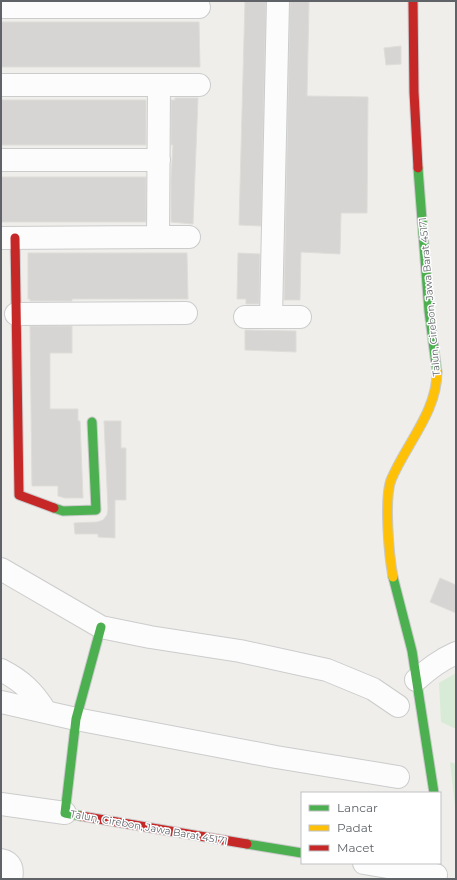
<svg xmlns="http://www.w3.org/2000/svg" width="457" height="880" font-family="Montserrat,sans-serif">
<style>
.green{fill:#d8ebd6}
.building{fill:#d6d5d3;stroke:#deddd9}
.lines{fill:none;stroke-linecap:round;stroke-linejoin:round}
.street-casing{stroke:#cbcccc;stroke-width:24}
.fast-casing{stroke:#cacacb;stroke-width:11}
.slow-casing{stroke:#cacacb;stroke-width:11}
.jam-casing{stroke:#cacacb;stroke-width:11}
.street{stroke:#fdfcfc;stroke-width:22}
.fast{stroke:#4caf50;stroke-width:9}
.slow{stroke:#ffc107;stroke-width:9}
.jam{stroke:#c62828;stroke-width:9}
.labels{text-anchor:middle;stroke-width:3;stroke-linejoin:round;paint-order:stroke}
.street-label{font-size:10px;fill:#5f6368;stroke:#fff}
</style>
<rect width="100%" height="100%" fill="#efeeea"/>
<path class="green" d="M 456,673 L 456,729 L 441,722 L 439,683 Z
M 450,762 L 456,764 L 456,817 L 456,815 Z"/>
<path class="building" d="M 245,1 L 266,1 L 261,226 L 239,225 Z
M 290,1 L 309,1 L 307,96 L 368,97 L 367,213 L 341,213 L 340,254 L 301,252 L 300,300 L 284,300 Z
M 1,22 L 199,22 L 200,67 L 1,67 Z
M 401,46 L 401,64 L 386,65 L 384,48 Z
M 175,98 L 198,98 L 193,224 L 171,222 L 171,178 L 173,145 L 171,145 L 171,100 L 175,100 Z
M 1,100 L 146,100 L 146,145 L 1,145 Z
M 1,177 L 146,177 L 146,222 L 1,222 Z
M 28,253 L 187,253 L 188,299 L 72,299 L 72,301 L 30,301 L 30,299 L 28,299 Z
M 238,253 L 260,254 L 259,304 L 246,304 L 246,299 L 237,299 Z
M 30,326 L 72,326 L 72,353 L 50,353 L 50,409 L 78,409 L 78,421 L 80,421 L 83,498 L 65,498 L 58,496 L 58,486 L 32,486 Z
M 245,330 L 296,331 L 296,352 L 245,350 Z
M 104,421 L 121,421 L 121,448 L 126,448 L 126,500 L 115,500 L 115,538 L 98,537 L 98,534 L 75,534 L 74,523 L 97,522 L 103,520 L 107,515 L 108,509 Z
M 440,578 L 456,585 L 456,613 L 430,602 Z"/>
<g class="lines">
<defs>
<path id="street" d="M 278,1 L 271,317 L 300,317
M 1,7 L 199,7
M 1,85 L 199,85
M 1,160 L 159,160
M 158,237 L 189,237
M 1,238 L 158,237 L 159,85
M 16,314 L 186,313
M 245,317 L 271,317
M 1,569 L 101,627 L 150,637 L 240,651 L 327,670 L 373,689 L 398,706
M 1,670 C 22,681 33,691 46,712
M 416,680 C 429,669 440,660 456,653
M 1,702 L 76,719 L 276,757 L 398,777
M 1,804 L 65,813
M 1,860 C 12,862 13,870 11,879
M 364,863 L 436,875"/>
<path id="fast" d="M 418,168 L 429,311 L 437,372
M 54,508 L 63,511 L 96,510 L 92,422
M 393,577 L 412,651 L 434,793
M 81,816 L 65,813 L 76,719 L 101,627
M 247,844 L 302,853"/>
<path id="slow" d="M 393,577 C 389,556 384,499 391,480 C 406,444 437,412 437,372"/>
<path id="jam" d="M 413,1 L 414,92 L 418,168
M 15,238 L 19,495 L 54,508
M 81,816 L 247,844"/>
</defs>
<use href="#street" class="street-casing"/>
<use href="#fast" class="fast-casing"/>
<use href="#slow" class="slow-casing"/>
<use href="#jam" class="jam-casing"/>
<use href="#street" class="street"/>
<use href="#fast" class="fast"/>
<use href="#slow" class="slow"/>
<use href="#jam" class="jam"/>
</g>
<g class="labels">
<g class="street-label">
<text transform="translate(429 297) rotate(-95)" y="4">Talun, Cirebon, Jawa Barat 45171</text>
<text transform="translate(149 827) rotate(10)" y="4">Talun, Cirebon, Jawa Barat 45171</text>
</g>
</g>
<rect width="457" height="880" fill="none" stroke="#5f6368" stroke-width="4"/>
<rect x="301" y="792" width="140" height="72" fill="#ffffff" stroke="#bfc1c3"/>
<rect x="309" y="805" width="20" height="6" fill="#4caf50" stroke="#bfc1c3"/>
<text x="337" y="812" font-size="12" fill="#5f6368">Lancar</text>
<rect x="309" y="825" width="20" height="6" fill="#ffc107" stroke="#bfc1c3"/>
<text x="337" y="832" font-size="12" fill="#5f6368">Padat</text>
<rect x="309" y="845" width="20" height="6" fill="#c62828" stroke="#bfc1c3"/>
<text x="337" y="852" font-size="12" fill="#5f6368">Macet</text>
</svg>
